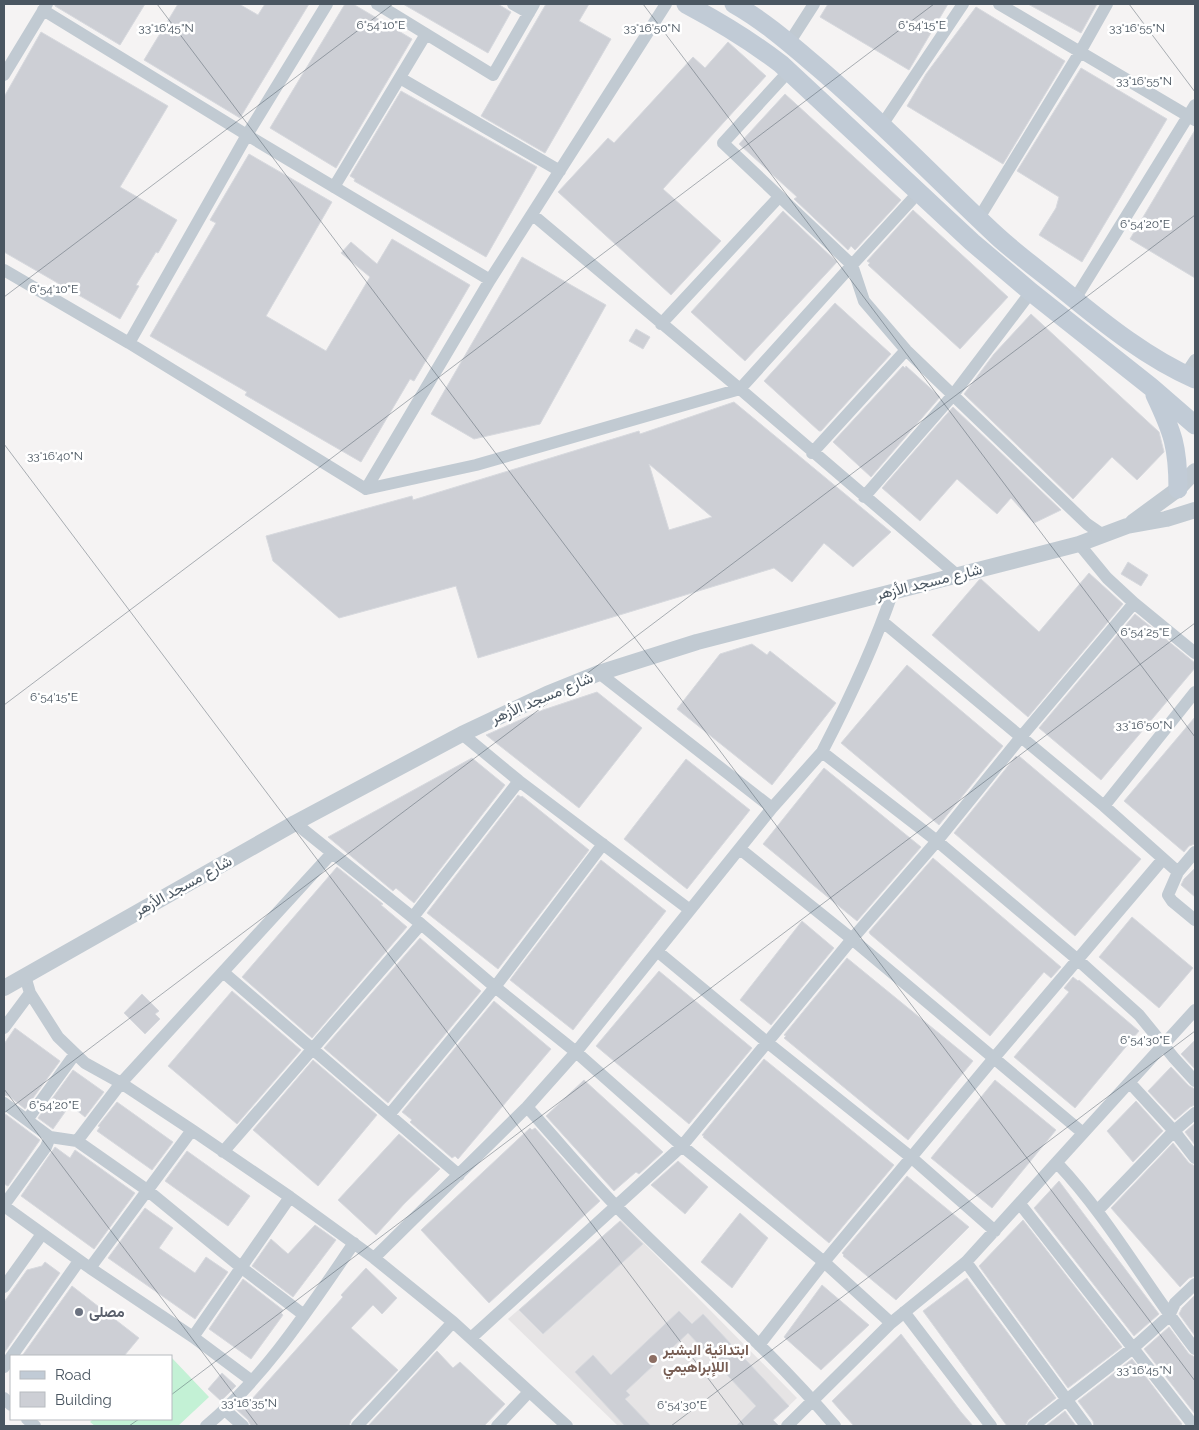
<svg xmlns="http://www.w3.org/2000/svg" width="1199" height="1430" font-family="Raleway,Vazirmatn,sans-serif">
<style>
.education{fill:#e6e4e5}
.green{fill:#c3f1d5}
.building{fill:#cdcfd5;stroke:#d7d9de;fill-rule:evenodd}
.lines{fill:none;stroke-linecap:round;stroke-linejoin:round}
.minor{stroke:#c1cad2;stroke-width:12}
.tertiary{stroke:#c1cad2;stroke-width:16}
.secondary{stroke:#c1cbd6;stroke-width:19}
.ticks{fill:none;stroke:#4a5661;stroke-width:1;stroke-opacity:0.45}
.worship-dot{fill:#6b7280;stroke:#fff;stroke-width:2}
.education-dot{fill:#8d6e63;stroke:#fff;stroke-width:2}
.labels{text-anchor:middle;stroke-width:5;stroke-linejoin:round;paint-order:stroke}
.street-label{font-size:15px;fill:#4a5661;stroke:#fff}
.worship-label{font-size:15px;font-weight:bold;fill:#5b616d;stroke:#fff;text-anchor:start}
.education-label{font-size:15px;font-weight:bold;fill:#785e54;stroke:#fff;text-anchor:start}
.ticks-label{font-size:12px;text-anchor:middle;fill:#4a5661;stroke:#fff;stroke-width:5;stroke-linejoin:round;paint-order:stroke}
</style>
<rect width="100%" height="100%" fill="#f5f3f3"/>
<path class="education" d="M 621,1220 L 797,1398 L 768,1426 L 618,1426 L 508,1319 Z"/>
<path class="green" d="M 171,1357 L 209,1397 L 178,1426 L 95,1426 L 90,1422 L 93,1419 L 171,1419 Z"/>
<path class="building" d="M 55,4 L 145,4 L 120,45 L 55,6 Z
M 178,4 L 239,4 L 258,15 L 265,4 L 309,4 L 240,118 L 144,60 Z
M 345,4 L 353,4 L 412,39 L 336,168 L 270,128 Z
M 403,4 L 498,4 L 511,12 L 488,53 Z
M 546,4 L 589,4 L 579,21 L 611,39 L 545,153 L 481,116 Z
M 828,4 L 948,4 L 909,70 L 820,17 Z
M 1028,4 L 1097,4 L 1081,33 Z
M 976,7 L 1065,61 L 1003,164 L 907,106 L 926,74 Z
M 41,32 L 168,106 L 120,187 L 177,220 L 158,253 L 156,252 L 136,285 L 139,286 L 120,319 L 4,252 L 4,97 Z
M 728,42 L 766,76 L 663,189 L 721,241 L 671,295 L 558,192 L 608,138 L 614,143 L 693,57 L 705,68 Z
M 1081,68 L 1167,119 L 1082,262 L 1039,235 L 1056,208 L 1059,197 L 1017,171 Z
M 401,91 L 537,167 L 486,257 L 354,181 L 355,179 L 350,176 Z
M 785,94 L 901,200 L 855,250 L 851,246 L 848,250 L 794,199 L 797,197 L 739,144 Z
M 1195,130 L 1195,278 L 1130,239 Z
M 249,154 L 332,202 L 266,316 L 326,351 L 370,277 L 341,253 L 351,242 L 377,264 L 392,239 L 470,285 L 414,381 L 410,379 L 361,462 L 245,395 L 247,392 L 150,336 L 216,223 L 210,220 Z
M 913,210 L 1008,297 L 960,349 L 868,265 L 870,263 L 867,261 Z
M 783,211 L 837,262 L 745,361 L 691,312 Z
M 522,257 L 606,305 L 540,424 L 474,439 L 431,414 Z
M 835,303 L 891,354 L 821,431 L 819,431 L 764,381 Z
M 1031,314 L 1159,432 L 1164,452 L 1137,480 L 1112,457 L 1073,499 L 964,394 L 994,354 Z
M 636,329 L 650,337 L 643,349 L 629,341 Z
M 903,366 L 905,368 L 906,366 L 940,397 L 871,477 L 833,442 Z
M 734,402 L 891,532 L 853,567 L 824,543 L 792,582 L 774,568 L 478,658 L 456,586 L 339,618 L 273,561 L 266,536 L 412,496 L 413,500 L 639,431 L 640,434 ZM 649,464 L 687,496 L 712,517 L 669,530 Z
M 953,407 L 1061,510 L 1034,523 L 1011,498 L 997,514 L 957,479 L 920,521 L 882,488 Z
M 1128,562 L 1148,575 L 1141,586 L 1121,574 Z
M 1089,573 L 1123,604 L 1028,717 L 932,635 L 979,580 L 981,579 L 1039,632 Z
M 1135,614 L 1195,663 L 1195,668 L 1101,780 L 1039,728 Z
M 752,644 L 767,655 L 770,651 L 836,703 L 772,785 L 677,709 L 720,654 Z
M 907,665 L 1003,746 L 939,825 L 841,743 Z
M 597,692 L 642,728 L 579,808 L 486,735 L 540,711 Z
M 1195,717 L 1195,844 L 1189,846 L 1184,852 L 1124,801 Z
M 1016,756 L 1018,758 L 1019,756 L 1141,859 L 1075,936 L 954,833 Z
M 472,758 L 505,785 L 414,903 L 396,888 L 393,891 L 328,837 Z
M 686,759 L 750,810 L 687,889 L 624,839 Z
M 824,768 L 921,847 L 857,921 L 763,844 Z
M 518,795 L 521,797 L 522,796 L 589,850 L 498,969 L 427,913 Z
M 933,858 L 1061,967 L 1051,978 L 1044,972 L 990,1036 L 870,934 L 869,932 Z
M 601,860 L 666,911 L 573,1030 L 510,980 Z
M 337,867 L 383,904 L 381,905 L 407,927 L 312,1038 L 242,977 Z
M 1195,868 L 1195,897 L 1181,885 L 1184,879 Z
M 1132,917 L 1193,968 L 1159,1008 L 1099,957 Z
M 802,921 L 834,948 L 771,1025 L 740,1000 Z
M 420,938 L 481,991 L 388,1103 L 324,1048 Z
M 847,958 L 973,1061 L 908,1140 L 784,1038 L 786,1036 L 784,1035 Z
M 659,971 L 752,1048 L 689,1124 L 596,1046 Z
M 1073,977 L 1078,981 L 1079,980 L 1139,1031 L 1075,1108 L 1014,1057 L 1069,992 L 1064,988 Z
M 232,991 L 301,1050 L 237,1124 L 168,1066 Z
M 142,994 L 159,1011 L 155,1014 L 160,1019 L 145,1034 L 124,1013 Z
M 494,1001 L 551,1049 L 458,1159 L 455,1156 L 452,1158 L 410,1122 L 412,1120 L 402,1112 Z
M 15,1028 L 60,1061 L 25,1109 L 9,1096 L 4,1095 L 4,1044 Z
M 1195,1040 L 1195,1069 L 1181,1054 Z
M 764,1059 L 894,1165 L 829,1243 L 703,1137 L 704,1136 L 702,1135 Z
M 313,1060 L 377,1115 L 318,1186 L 253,1130 Z
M 1171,1067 L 1189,1086 L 1195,1089 L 1195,1105 L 1190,1107 L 1175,1120 L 1148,1091 Z
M 73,1070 L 104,1092 L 85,1117 L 70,1105 L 53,1129 L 38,1118 Z
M 584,1080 L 663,1152 L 639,1174 L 636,1172 L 614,1191 L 546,1116 Z
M 995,1080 L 1056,1130 L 992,1208 L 931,1158 Z
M 1136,1101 L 1163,1131 L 1133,1162 L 1107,1131 Z
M 117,1102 L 173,1142 L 152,1170 L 97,1131 L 100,1127 L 98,1126 Z
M 4,1113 L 40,1140 L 8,1186 L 4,1184 Z
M 1195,1123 L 1195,1145 L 1185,1132 Z
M 530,1128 L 532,1130 L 535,1128 L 600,1201 L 489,1303 L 421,1230 Z
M 399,1134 L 440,1169 L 404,1204 L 376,1235 L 338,1200 Z
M 1173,1143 L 1189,1163 L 1195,1166 L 1195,1276 L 1189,1278 L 1180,1287 L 1111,1208 Z
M 55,1147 L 70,1158 L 75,1150 L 135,1193 L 94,1249 L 21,1196 Z
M 187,1151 L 250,1196 L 228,1226 L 165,1181 Z
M 678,1161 L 708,1187 L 685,1214 L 651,1185 Z
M 907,1176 L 969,1227 L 896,1300 L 843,1256 L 844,1255 L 842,1253 Z
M 1059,1181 L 1159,1314 L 1134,1336 L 1034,1208 Z
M 145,1208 L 173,1228 L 159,1248 L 195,1273 L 206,1257 L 228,1272 L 195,1319 L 108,1258 Z
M 740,1213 L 768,1238 L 732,1288 L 701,1262 Z
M 1023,1220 L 1122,1347 L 1068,1388 L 979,1266 Z
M 620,1221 L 643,1244 L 543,1334 L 519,1310 Z
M 315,1225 L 336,1240 L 293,1297 L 252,1266 L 271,1239 L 288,1254 Z
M 45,1262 L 60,1273 L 4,1353 L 4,1302 L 27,1270 L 42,1266 Z
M 366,1268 L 397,1298 L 382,1314 L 373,1305 L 351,1328 L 398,1370 L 351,1420 L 349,1426 L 251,1426 L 248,1420 L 236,1409 L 249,1397 L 252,1399 L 343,1297 L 341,1295 Z
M 967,1278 L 1056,1398 L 1028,1420 L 1025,1426 L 1007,1426 L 923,1311 Z
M 243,1279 L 283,1310 L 281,1313 L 283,1315 L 251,1359 L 209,1329 Z
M 822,1285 L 869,1325 L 821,1370 L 784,1337 Z
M 72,1286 L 139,1338 L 124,1356 L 22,1356 Z
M 1195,1295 L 1195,1336 L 1179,1314 L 1182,1308 Z
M 679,1311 L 692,1324 L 703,1314 L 789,1406 L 773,1420 L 779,1426 L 736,1426 L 756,1406 L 688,1333 L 626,1391 L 630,1395 L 625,1399 L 651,1426 L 625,1426 L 575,1372 L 593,1355 L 611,1375 Z
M 1169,1327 L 1189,1354 L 1195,1357 L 1195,1414 L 1144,1349 Z
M 901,1334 L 961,1412 L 973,1426 L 854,1426 L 832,1401 Z
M 437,1351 L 453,1368 L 460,1362 L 505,1404 L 484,1426 L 368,1426 Z
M 1132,1359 L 1182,1424 L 1179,1426 L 1094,1426 L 1093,1421 L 1078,1401 Z
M 222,1373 L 236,1386 L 221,1401 L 208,1389 Z
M 1065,1411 L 1076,1426 L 1046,1426 Z"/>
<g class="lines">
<path class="minor" d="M 377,4 L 493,75 L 534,4
M 513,4 L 529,13
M 999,4 L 1195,120
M 43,10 L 247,135 L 490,280
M 789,43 L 814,4
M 4,75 L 47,4
M 400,78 L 560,171
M 882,125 L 963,4
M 334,187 L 426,34
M 918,193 L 852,265 L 864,301 L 906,350 L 1087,524 L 1103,535
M 533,215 L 740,389 L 957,575
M 979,218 L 1080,52 L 1107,4
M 4,270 L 129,343 L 366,489 L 476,465 L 740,389 L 852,265 L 723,143 L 789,71
M 1075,299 L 1195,105
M 661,324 L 779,197
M 129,343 L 247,135 L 327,4
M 1185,375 L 1195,360
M 812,453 L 906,350
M 366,489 L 490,280 L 666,4
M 864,497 L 953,395 L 1031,292
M 1079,544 L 1107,578 L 1134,603 L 1195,653
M 893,591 C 874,647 849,700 822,752 L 937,841 L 1078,960 L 1139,1015 L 1174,1058 L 1195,1081
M 883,622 L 1104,806 L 1178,872
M 599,673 L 772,808
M 462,734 L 519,781 L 690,910
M 1104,806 L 1195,692
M 295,823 L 421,924 L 495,987 L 576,1052 L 682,1146 L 824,1262 L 891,1323
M 740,849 L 852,939 L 1083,1133
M 1195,852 L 1178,872 L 1168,895 L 1172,901 L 1195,920
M 413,917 L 519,781
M 657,951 L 768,1043 L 912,1158 L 995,1231
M 223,972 L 459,1175
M 25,976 L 30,993 L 58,1037 L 85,1063 L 121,1083 L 192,1130 L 290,1197 L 374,1258 L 453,1322 L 567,1426
M 4,1028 L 30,993
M 1130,1083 L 1174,1131 L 1195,1158
M 4,1103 L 50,1137 L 77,1141 L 147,1190 L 242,1268 L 304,1315
M 527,1107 C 557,1140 585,1174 616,1206 C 689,1280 768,1347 835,1426
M 389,1115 L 495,987 L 603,844
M 27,1120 L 75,1054
M 77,1141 L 121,1083 L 332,853
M 223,1152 L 421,924
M 1057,1163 C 1110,1219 1147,1288 1195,1349
M 1020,1204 L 1194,1426
M 4,1205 L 46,1147 L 50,1137
M 4,1206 L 90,1268 L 193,1337 L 252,1381
M 1098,1210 L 1174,1131 L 1195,1113
M 374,1258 L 527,1107 L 576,1052 L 772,808 L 822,752
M 966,1262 L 1086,1426
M 90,1268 L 192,1130
M 4,1287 L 42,1234
M 904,1312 L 991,1426
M 193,1337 L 290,1197
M 471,1338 L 682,1146 L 852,939 L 937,841 L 1021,737 L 1134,603
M 759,1345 L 824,1262 L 994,1058 L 1163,859
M 4,1367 L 79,1261
M 4,1398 L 11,1405
M 225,1410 L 243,1426
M 27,1419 L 35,1426
M 206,1426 C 266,1376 310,1307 354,1243
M 357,1426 L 453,1322
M 497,1426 L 528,1393
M 787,1426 L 891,1323 L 966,1262 L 1195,1010
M 1033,1426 L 1133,1348 L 1169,1316 L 1175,1303 L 1195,1284"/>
<path class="tertiary" d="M 1133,522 L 1178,489 L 1195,471
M 4,988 L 295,823 L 462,734 L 547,694 L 599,673 L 697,642 L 1079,544 L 1127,526 L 1166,519 L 1195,510"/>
<path class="secondary" d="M 686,4 C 720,22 751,41 781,64 L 972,242 L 1031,292 L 1151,387 L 1195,425
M 734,4 C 764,21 789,43 815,65 C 879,119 936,179 997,236 C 1019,256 1044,274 1067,293 C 1106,325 1149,359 1195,379
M 1155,395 C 1173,433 1178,447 1178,489"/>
</g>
<path class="ticks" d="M 157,4 L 1195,1381M 643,4 L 1195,737M 1129,4 L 1195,92M 4,297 L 393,4M 4,444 L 744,1426M 4,705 L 934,4M 4,1089 L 258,1426M 4,1113 L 1195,215M 171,1395 L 1195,623M 129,1426 L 139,1419M 671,1426 L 1195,1031"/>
<circle class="worship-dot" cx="79" cy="1312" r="5"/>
<circle class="education-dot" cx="653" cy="1359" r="5"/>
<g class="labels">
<g class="street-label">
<text transform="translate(929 582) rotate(-14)" y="5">شارع مسجد الأزهر</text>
<text transform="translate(542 698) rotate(-23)" y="5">شارع مسجد الأزهر</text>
<text transform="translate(183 886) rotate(-29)" y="5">شارع مسجد الأزهر</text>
</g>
<g class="worship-label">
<text x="89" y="1317">مصلى</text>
</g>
<g class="education-label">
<text x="663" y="1355">ابتدائية البشير<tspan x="663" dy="17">اللإبراهيمي</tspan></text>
</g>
</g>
<g class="ticks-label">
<text x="381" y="29">6°54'10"E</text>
<text x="922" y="29">6°54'15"E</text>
<text x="166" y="32">33°16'45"N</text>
<text x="652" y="32">33°16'50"N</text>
<text x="1137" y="32">33°16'55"N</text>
<text x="1144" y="85">33°16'55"N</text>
<text x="1145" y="228">6°54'20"E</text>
<text x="54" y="293">6°54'10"E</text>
<text x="55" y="460">33°16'40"N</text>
<text x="1145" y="636">6°54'25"E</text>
<text x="54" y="701">6°54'15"E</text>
<text x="1144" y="729">33°16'50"N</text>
<text x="1145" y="1044">6°54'30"E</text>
<text x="54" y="1109">6°54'20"E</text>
<text x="1144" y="1374">33°16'45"N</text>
<text x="249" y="1407">33°16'35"N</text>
<text x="682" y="1409">6°54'30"E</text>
</g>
<rect width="1199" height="1430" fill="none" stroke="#4a5661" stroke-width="10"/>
<rect x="10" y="1355" width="162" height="65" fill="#ffffff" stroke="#b7bbc0"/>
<rect x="20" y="1371" width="25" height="8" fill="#c1cbd6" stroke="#b7bbc0"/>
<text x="55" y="1380" font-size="15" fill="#4a5661">Road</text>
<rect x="20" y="1392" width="25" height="15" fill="#cdcfd5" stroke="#b7bbc0"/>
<text x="55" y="1405" font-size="15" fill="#4a5661">Building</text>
</svg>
